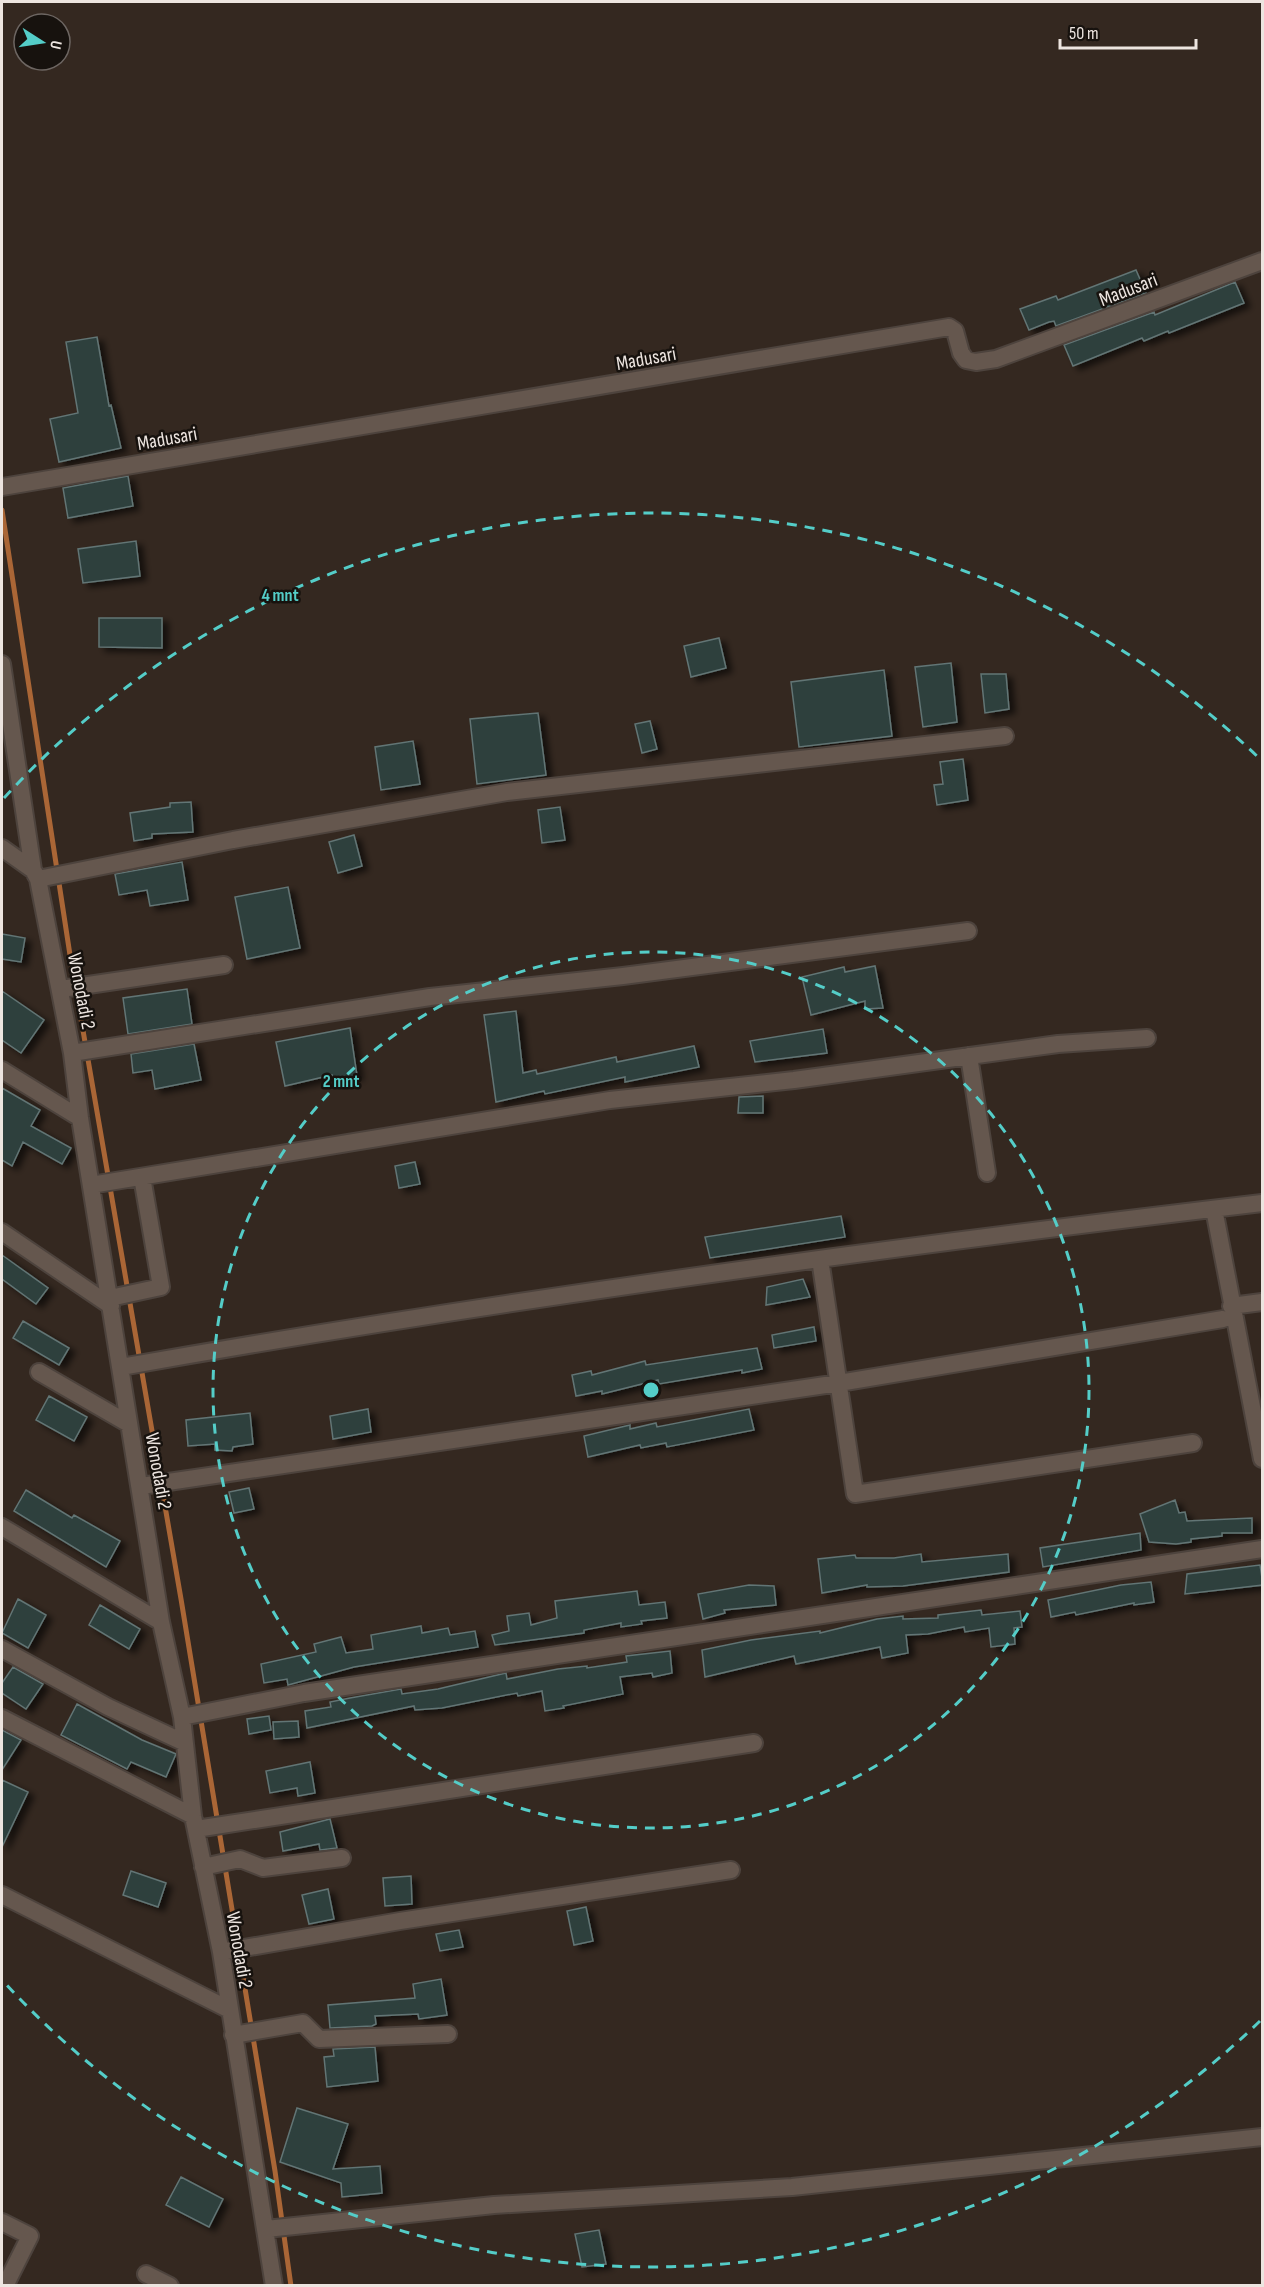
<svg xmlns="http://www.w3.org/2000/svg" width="1264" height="2287" font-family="'Sofia Sans Condensed',sans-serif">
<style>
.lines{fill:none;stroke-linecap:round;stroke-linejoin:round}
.stream{stroke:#aa6636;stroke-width:5}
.building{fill:#2d3f3e;stroke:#627574;stroke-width:1.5;filter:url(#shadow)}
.street-casing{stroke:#4d433d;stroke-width:20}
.street{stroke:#65574e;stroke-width:16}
.ring{fill:none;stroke:#54cdc8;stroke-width:3;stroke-dasharray:10 8}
.labels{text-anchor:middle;stroke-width:5;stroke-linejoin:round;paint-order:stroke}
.street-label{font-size:20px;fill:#ede5e0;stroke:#17120e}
.centre{fill:#54cdc8;stroke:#17120e;stroke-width:3}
.ring-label{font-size:18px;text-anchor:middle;font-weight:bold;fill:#54cdc8;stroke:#17120e;stroke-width:5;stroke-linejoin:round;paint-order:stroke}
</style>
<defs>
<filter id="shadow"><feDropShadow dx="6" dy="4" stdDeviation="3" flood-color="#0009"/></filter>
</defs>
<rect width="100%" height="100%" fill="#342820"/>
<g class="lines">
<path class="stream" d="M 2,510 L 70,955 L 181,1599 L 275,2171 L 291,2286"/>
</g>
<path class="building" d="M 1136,270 L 1146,293 L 1056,326 L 1054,321 L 1049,322 L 1029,330 L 1020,309 L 1056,296 L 1058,300 Z
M 1235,282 L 1244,303 L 1169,333 L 1168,331 L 1144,341 L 1142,338 L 1073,366 L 1064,345 L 1154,312 L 1155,315 Z
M 97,337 L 109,406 L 111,405 L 121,448 L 59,462 L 50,419 L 78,413 L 66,342 Z
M 128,476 L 133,506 L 68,518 L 63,488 Z
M 136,541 L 140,576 L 83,583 L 78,549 Z
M 99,618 L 162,618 L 162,648 L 99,647 Z
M 719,638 L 726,668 L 691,677 L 684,646 Z
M 951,663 L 957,722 L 923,727 L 915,667 Z
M 884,670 L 892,736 L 799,747 L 791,682 Z
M 981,674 L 1006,674 L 1009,709 L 985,713 Z
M 538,713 L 546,775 L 477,784 L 470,719 Z
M 650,721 L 657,749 L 642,753 L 635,724 Z
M 413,741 L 420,784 L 381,790 L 375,747 Z
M 963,759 L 968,800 L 937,805 L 934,785 L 943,784 L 940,762 Z
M 191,802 L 193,832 L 152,834 L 152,838 L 134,841 L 130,813 L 170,807 L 170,803 Z
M 560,807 L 565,840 L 542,843 L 538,810 Z
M 354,835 L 362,866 L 338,873 L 329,842 Z
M 182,862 L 188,900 L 150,906 L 147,890 L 119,895 L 115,874 Z
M 288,887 L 300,948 L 247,959 L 235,897 Z
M 2,934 L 25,938 L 21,962 L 2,959 Z
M 875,966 L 883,1008 L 865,1009 L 865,1001 L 811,1015 L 802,977 L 844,967 L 845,972 Z
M 187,989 L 192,1024 L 128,1034 L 123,998 Z
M 2,991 L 44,1020 L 21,1053 L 2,1040 Z
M 516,1011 L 523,1073 L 536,1070 L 537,1074 L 616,1057 L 617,1062 L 694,1046 L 699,1067 L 625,1082 L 625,1077 L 545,1094 L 544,1091 L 496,1102 L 484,1015 Z
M 350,1028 L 357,1076 L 333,1080 L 332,1075 L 285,1086 L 276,1042 Z
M 823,1029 L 827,1053 L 755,1062 L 750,1041 Z
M 194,1044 L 201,1080 L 155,1089 L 152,1070 L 133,1073 L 131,1054 Z
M 2,1088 L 40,1110 L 31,1126 L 71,1148 L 62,1164 L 23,1142 L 12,1166 L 2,1160 Z
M 763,1096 L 763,1113 L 738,1113 L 739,1097 Z
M 415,1162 L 420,1184 L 399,1188 L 395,1166 Z
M 841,1216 L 845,1237 L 710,1258 L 705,1237 Z
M 2,1255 L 48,1288 L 36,1304 L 2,1279 Z
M 803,1279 L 810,1297 L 766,1305 L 767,1287 Z
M 23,1321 L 69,1348 L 59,1365 L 13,1338 Z
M 814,1327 L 816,1341 L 774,1348 L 772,1335 Z
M 757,1348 L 762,1369 L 742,1373 L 742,1370 L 659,1384 L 658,1380 L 602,1394 L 602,1391 L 576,1396 L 572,1375 L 591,1371 L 592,1375 L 645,1361 L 646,1365 Z
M 49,1396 L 87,1417 L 74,1441 L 36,1420 Z
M 368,1409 L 371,1432 L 333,1439 L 330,1416 Z
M 749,1409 L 754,1430 L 667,1447 L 666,1443 L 641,1448 L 640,1445 L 588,1457 L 584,1436 L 630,1425 L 630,1429 L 656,1423 L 657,1427 Z
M 250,1413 L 253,1444 L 233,1447 L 232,1451 L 215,1450 L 215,1444 L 188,1446 L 186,1420 Z
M 249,1488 L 254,1509 L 234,1513 L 229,1492 Z
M 26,1490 L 72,1518 L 74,1515 L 120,1541 L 106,1567 L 14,1511 Z
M 1175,1500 L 1179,1513 L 1185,1512 L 1187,1521 L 1252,1518 L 1252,1533 L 1222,1533 L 1222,1536 L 1191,1539 L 1191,1542 L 1176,1544 L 1149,1542 L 1140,1514 Z
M 1140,1533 L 1141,1550 L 1043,1567 L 1040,1548 Z
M 921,1554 L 922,1562 L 1008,1554 L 1009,1572 L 903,1586 L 867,1587 L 867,1585 L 822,1593 L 818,1559 L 855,1555 L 856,1558 L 894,1558 Z
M 1260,1565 L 1263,1585 L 1185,1594 L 1187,1574 Z
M 1151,1582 L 1154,1602 L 1134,1605 L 1134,1603 L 1076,1615 L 1075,1612 L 1051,1617 L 1048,1600 L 1121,1585 Z
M 749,1585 L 774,1586 L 776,1605 L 724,1610 L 725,1613 L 703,1619 L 698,1594 Z
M 637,1591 L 639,1605 L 665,1602 L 667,1618 L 641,1621 L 642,1624 L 621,1627 L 621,1623 L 584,1630 L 584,1633 L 495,1645 L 492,1635 L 509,1631 L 507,1616 L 529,1613 L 531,1625 L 557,1618 L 555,1601 Z
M 18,1599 L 46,1615 L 28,1648 L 2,1633 Z
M 100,1605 L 140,1629 L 129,1649 L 89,1625 Z
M 981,1610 L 982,1615 L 1020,1611 L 1022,1627 L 1014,1628 L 1015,1644 L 991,1647 L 989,1628 L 965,1632 L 964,1627 L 928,1634 L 906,1635 L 908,1653 L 882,1658 L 880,1647 L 796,1664 L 794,1656 L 705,1677 L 702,1650 L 751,1640 L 820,1631 L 820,1633 L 877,1619 L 903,1616 L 903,1619 L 938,1618 L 938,1615 Z
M 421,1626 L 422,1633 L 448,1628 L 450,1635 L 475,1631 L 478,1647 L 354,1667 L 288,1685 L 287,1679 L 264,1683 L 261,1664 L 316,1652 L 314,1644 L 341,1637 L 346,1653 L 373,1649 L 371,1635 Z
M 670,1651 L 672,1673 L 653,1677 L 652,1673 L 620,1677 L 623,1694 L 563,1706 L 564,1708 L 545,1711 L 542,1691 L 518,1696 L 517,1693 L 442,1708 L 415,1710 L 414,1706 L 307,1728 L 305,1711 L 331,1707 L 330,1702 L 350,1698 L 401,1689 L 402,1694 L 438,1689 L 506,1673 L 507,1679 L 558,1669 L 587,1666 L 587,1668 L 627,1662 L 626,1656 Z
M 13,1667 L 43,1684 L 26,1709 L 2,1693 L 2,1683 Z
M 77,1704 L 142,1740 L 176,1754 L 166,1777 L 131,1762 L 127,1769 L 61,1735 Z
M 269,1716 L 271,1730 L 249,1734 L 247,1719 Z
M 298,1721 L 299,1737 L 274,1739 L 273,1722 Z
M 2,1730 L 21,1740 L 2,1770 Z
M 310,1762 L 315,1793 L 298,1796 L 297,1788 L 270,1793 L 266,1771 Z
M 2,1780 L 28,1792 L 2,1847 Z
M 330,1819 L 337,1848 L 320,1850 L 319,1844 L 283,1851 L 280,1832 Z
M 131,1871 L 166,1883 L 158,1907 L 123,1895 Z
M 411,1876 L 412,1904 L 385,1906 L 383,1878 Z
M 328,1889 L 334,1919 L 309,1924 L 302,1895 Z
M 586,1907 L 593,1941 L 574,1945 L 567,1911 Z
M 459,1930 L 463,1947 L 440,1951 L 436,1934 Z
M 441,1979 L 447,2015 L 419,2019 L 418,2014 L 375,2016 L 376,2024 L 372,2026 L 330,2028 L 328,2005 L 415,1998 L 413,1984 Z
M 375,2047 L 378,2081 L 327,2087 L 324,2057 L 334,2056 L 333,2049 Z
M 297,2108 L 348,2124 L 333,2169 L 380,2166 L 382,2193 L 342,2197 L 341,2183 L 280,2162 Z
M 181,2177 L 223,2199 L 209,2227 L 166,2205 Z
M 599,2230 L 606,2264 L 582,2267 L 575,2234 Z"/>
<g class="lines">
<defs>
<path id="street" d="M 2,487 L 949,327 L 955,331 L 961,353 L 966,360 L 976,362 L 996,359 L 1262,261
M 2,664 L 33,870 L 38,879 L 72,1053 L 80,1118 L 161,1622 L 182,1717 L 193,1816 L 221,1952 L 274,2286
M 2,848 L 33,870
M 38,879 L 233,840 L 507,792 L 1005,736
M 61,989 L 224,965
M 72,1053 L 430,997 L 623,976 L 968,931
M 969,1056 L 987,1173
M 2,1070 L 80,1118
M 91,1185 L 610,1100 L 794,1080 L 1058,1044 L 1147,1038
M 1214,1209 L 1262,1459
M 2,1232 L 111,1306
M 820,1259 L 855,1494 L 1193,1443
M 110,1298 L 161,1287 L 142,1177
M 1231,1306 L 1262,1302
M 121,1367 C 499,1300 881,1248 1262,1203
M 39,1372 L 129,1424
M 141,1486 L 839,1383 L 1223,1319
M 2,1527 L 161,1622
M 2,1649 L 108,1707 L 183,1742
M 182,1717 L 304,1693 L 1262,1549
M 2,1718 L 193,1816
M 196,1829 L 754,1743
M 203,1867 L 240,1859 L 263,1868 L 342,1858
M 2,1895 L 228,2009
M 221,1952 L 400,1921 L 731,1870
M 233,2035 L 303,2023 L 319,2039 L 448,2034
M 2,2222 L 30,2236 L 5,2286
M 266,2229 L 494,2205 L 792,2187 L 1262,2137
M 146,2274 L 170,2286"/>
</defs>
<use href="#street" class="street-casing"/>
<use href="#street" class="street"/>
</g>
<g class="ring">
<circle cx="651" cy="1390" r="438"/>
<path d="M1260 2021A877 877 0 0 1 4 1982M4 798A877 877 0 0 1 1260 759"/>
</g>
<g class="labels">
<g class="street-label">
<text transform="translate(1128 289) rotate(-21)" y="7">Madusari</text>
<text transform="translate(646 358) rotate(-10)" y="7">Madusari</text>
<text transform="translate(167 438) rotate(-10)" y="7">Madusari</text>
<text transform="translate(82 991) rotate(79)" y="7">Wonodadi 2</text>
<text transform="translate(159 1471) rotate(80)" y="7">Wonodadi 2</text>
<text transform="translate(240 1950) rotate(80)" y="7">Wonodadi 2</text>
</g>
</g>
<circle cx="651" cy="1390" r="9" class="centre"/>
<g class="ring-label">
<text x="280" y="601">4 mnt</text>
<text x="341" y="1087">2 mnt</text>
</g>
<rect width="1264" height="2287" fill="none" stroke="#ede5e0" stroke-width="6"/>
<g transform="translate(42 42) rotate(102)"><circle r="28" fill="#17120e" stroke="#6d6662" stroke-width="1.5"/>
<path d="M0-4.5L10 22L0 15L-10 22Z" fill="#54cdc8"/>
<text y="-9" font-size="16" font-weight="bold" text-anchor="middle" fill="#ede5e0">U</text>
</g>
<path d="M1060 39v9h136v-9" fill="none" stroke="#ede5e0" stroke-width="3"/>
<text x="1069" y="39" font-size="18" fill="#ede5e0" stroke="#17120e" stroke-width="4.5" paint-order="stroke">50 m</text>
</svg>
